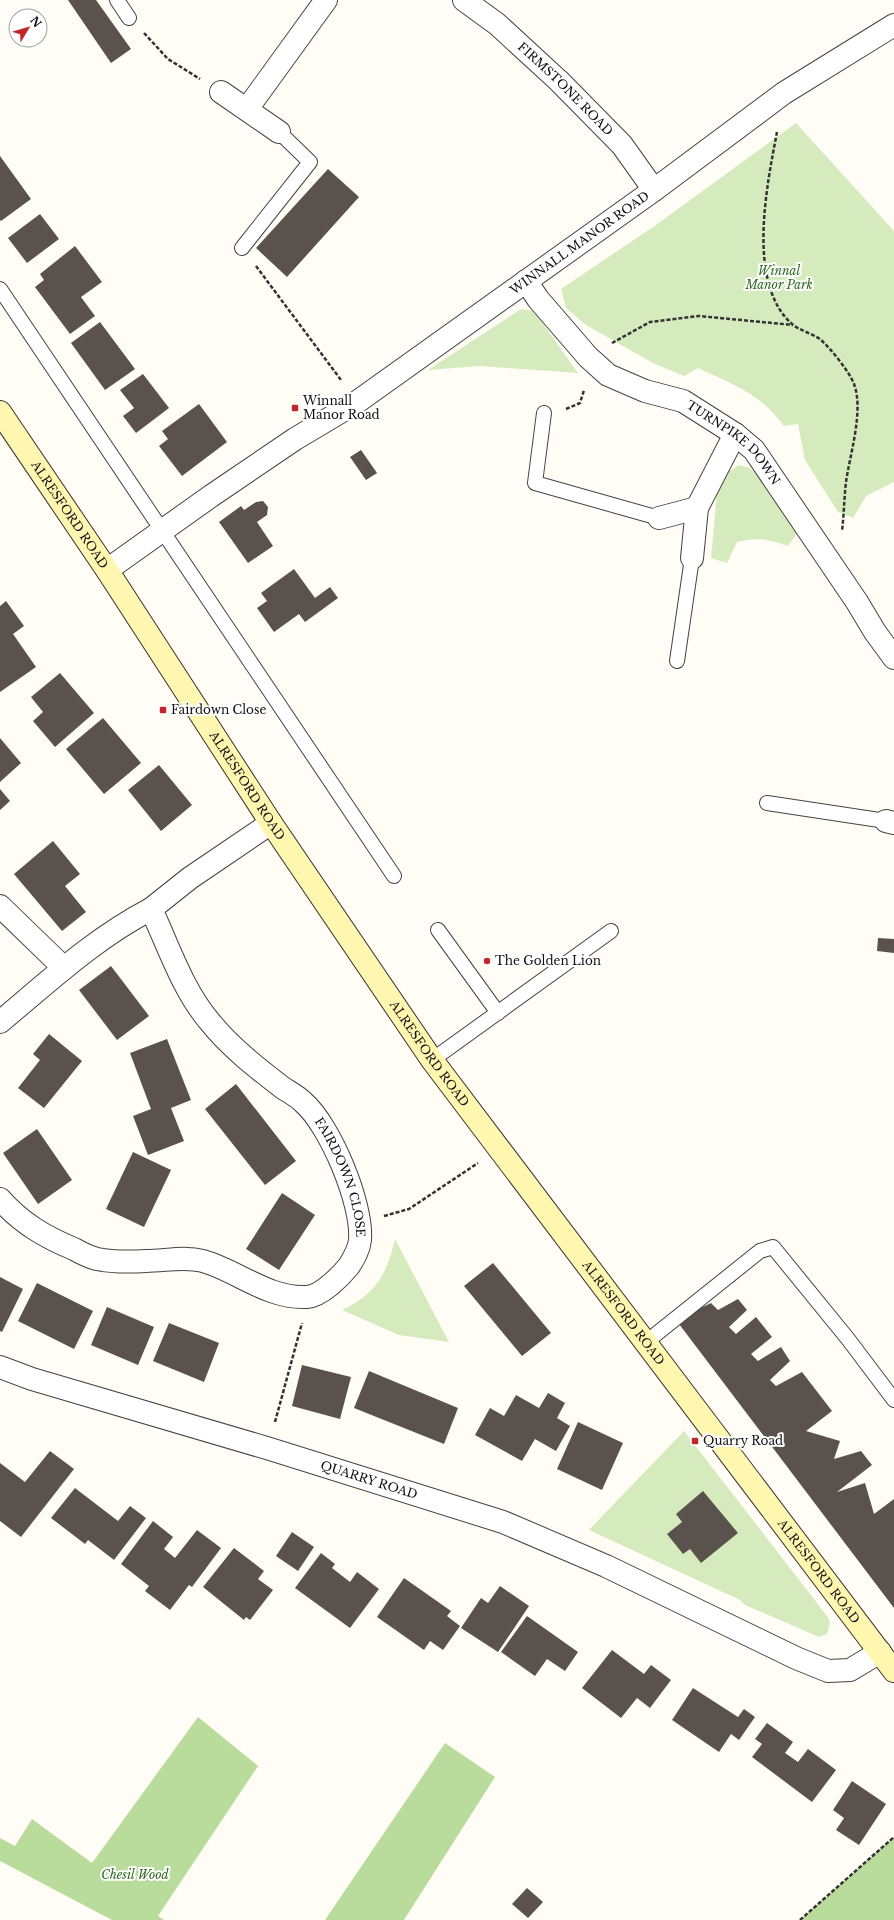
<svg xmlns="http://www.w3.org/2000/svg" width="894" height="1920" font-family="'Libre Baskerville',serif">
<style>
.green{fill:#d5ebbd}
.forest{fill:#b9dc9c}
.building{fill:#5a524d}
.lines{fill:none;stroke-linecap:round;stroke-linejoin:round}
.service-casing{stroke:#444;stroke-width:16}
.minor-casing{stroke:#444;stroke-width:24}
.tertiary-casing{stroke:#444;stroke-width:24}
.secondary-casing{stroke:#333;stroke-width:24}
.path{stroke:#333;stroke-width:2.5;stroke-dasharray:4 2;stroke-linecap:butt}
.service{stroke:#fff;stroke-width:14}
.minor{stroke:#fff;stroke-width:22}
.tertiary{stroke:#fff;stroke-width:22}
.secondary{stroke:#fff6b0;stroke-width:22}
.poi-dot{fill:#c4262e;stroke:#fff;stroke-width:1.5}
.labels{text-anchor:middle;stroke-width:4;stroke-linejoin:round;paint-order:stroke}
.street-label{font-size:12px;fill:#111;stroke:#fff}
.park-label{font-size:12px;font-style:italic;fill:#2f6b1f;stroke:#fff}
.poi-label{font-size:12px;fill:#111;stroke:#fff;text-anchor:start}
</style>
<rect width="100%" height="100%" fill="#fffdf5"/>
<path class="green" d="M 796,123 L 894,231 L 894,482 L 866,496 L 853,518 L 838,512 L 805,460 L 798,424 L 784,426 C 760,393 734,385 698,368 L 684,376 L 653,363 L 586,325 L 566,308 L 561,289 L 656,225 Z
M 521,309 L 534,311 L 578,373 L 480,366 L 428,370 Z
M 739,465 L 750,468 L 760,478 L 799,531 L 788,546 C 768,539 758,537 737,542 L 727,563 L 711,558 L 717,493 L 725,474 Z
M 395,1239 L 449,1342 L 399,1335 L 342,1310 C 376,1294 387,1274 395,1239 Z
M 684,1431 L 827,1616 L 830,1622 L 827,1634 L 819,1637 L 745,1605 L 740,1600 L 589,1530 Z"/>
<path class="forest" d="M 198,1717 L 258,1766 L 158,1916 L 164,1920 L 112,1920 L 0,1861 L 0,1838 L 15,1846 L 32,1819 L 92,1863 Z
M 445,1743 L 495,1777 L 404,1920 L 325,1920 Z
M 894,1837 L 894,1920 L 800,1920 Z"/>
<path class="building" d="M 68,0 L 96,0 L 131,49 L 111,63 Z
M 0,156 L 31,199 L 1,221 L 0,220 Z
M 328,169 L 359,197 L 287,277 L 256,248 Z
M 40,214 L 59,239 L 27,263 L 8,238 Z
M 75,246 L 102,282 L 81,297 L 95,316 L 70,334 L 35,287 L 44,280 L 40,274 Z
M 100,322 L 135,369 L 105,390 L 71,343 Z
M 143,374 L 169,408 L 136,433 L 123,416 L 134,408 L 120,390 Z
M 199,404 L 227,442 L 182,476 L 159,446 L 168,439 L 162,431 Z
M 361,450 L 377,473 L 366,480 L 350,457 Z
M 263,501 L 268,507 L 267,515 L 257,522 L 273,546 L 248,563 L 219,522 L 241,506 L 244,510 L 256,502 Z
M 294,569 L 315,598 L 330,587 L 338,598 L 305,622 L 299,614 L 274,632 L 257,608 L 267,601 L 261,593 Z
M 6,601 L 24,626 L 13,634 L 36,667 L 0,692 L 0,606 Z
M 60,673 L 94,713 L 55,747 L 33,721 L 43,712 L 31,697 Z
M 103,718 L 141,763 L 104,794 L 66,749 Z
M 0,738 L 21,763 L 0,782 Z
M 159,765 L 192,805 L 161,831 L 128,790 Z
M 0,789 L 10,801 L 0,810 Z
M 53,841 L 80,874 L 65,886 L 86,912 L 62,931 L 14,874 Z
M 878,938 L 894,939 L 894,953 L 877,951 Z
M 111,966 L 149,1016 L 117,1040 L 79,990 Z
M 49,1034 L 82,1061 L 44,1108 L 18,1088 L 40,1060 L 33,1054 Z
M 167,1039 L 191,1100 L 171,1108 L 184,1141 L 148,1155 L 133,1116 L 151,1109 L 130,1053 Z
M 236,1084 L 296,1161 L 265,1185 L 205,1109 Z
M 37,1129 L 72,1180 L 38,1204 L 3,1153 Z
M 133,1152 L 171,1170 L 144,1227 L 106,1209 Z
M 282,1193 L 315,1215 L 279,1270 L 246,1249 Z
M 493,1263 L 551,1333 L 522,1356 L 464,1286 Z
M 0,1277 L 23,1289 L 2,1332 L 0,1331 Z
M 37,1283 L 93,1311 L 74,1349 L 18,1321 Z
M 738,1299 L 747,1310 L 729,1327 L 736,1334 L 756,1317 L 772,1337 L 751,1354 L 758,1361 L 781,1347 L 790,1361 L 770,1380 L 776,1386 L 802,1372 L 832,1411 L 806,1431 L 840,1441 L 834,1459 L 861,1451 L 872,1465 L 837,1492 L 865,1483 L 874,1514 L 894,1499 L 894,1608 L 676,1320 L 711,1303 L 718,1310 Z
M 107,1307 L 154,1327 L 138,1365 L 91,1345 Z
M 169,1323 L 219,1343 L 204,1382 L 153,1361 Z
M 302,1365 L 351,1377 L 340,1419 L 292,1406 Z
M 369,1371 L 458,1408 L 444,1444 L 354,1408 Z
M 548,1393 L 565,1403 L 557,1418 L 570,1426 L 556,1451 L 535,1439 L 522,1461 L 475,1435 L 490,1408 L 504,1416 L 516,1395 L 539,1408 Z
M 578,1422 L 623,1443 L 602,1490 L 557,1469 Z
M 50,1451 L 74,1469 L 21,1537 L 0,1521 L 0,1463 L 25,1482 Z
M 75,1488 L 118,1521 L 130,1506 L 146,1518 L 114,1560 L 88,1540 L 85,1544 L 51,1518 Z
M 703,1491 L 738,1533 L 701,1563 L 690,1549 L 683,1554 L 667,1534 L 682,1522 L 676,1514 Z
M 153,1521 L 173,1537 L 164,1549 L 175,1558 L 197,1530 L 221,1548 L 192,1587 L 189,1585 L 170,1610 L 145,1591 L 149,1586 L 121,1564 Z
M 292,1532 L 314,1547 L 298,1571 L 276,1556 Z
M 234,1548 L 264,1571 L 258,1579 L 273,1590 L 250,1620 L 246,1617 L 244,1620 L 203,1587 Z
M 321,1553 L 335,1564 L 332,1568 L 350,1582 L 357,1572 L 379,1589 L 350,1628 L 295,1588 Z
M 404,1578 L 451,1611 L 447,1616 L 460,1626 L 443,1650 L 430,1641 L 424,1650 L 377,1617 Z
M 500,1586 L 529,1606 L 498,1652 L 461,1628 L 481,1598 L 488,1603 Z
M 527,1616 L 578,1652 L 565,1671 L 547,1659 L 535,1676 L 501,1652 Z
M 612,1650 L 644,1674 L 651,1665 L 671,1680 L 650,1708 L 637,1698 L 621,1718 L 582,1688 Z
M 693,1688 L 738,1717 L 744,1709 L 755,1717 L 739,1740 L 731,1734 L 719,1752 L 672,1720 Z
M 767,1723 L 793,1742 L 785,1753 L 798,1762 L 808,1749 L 836,1770 L 812,1802 L 752,1757 L 762,1744 L 755,1739 Z
M 852,1781 L 886,1804 L 859,1845 L 836,1830 L 844,1818 L 833,1810 Z
M 527,1888 L 543,1902 L 528,1918 L 512,1904 Z"/>
<g class="lines">
<defs>
<path id="service" d="M 117,0 L 129,18
M 242,248 L 310,162 L 279,132
M 0,289 L 394,876
M 544,413 L 535,483 L 659,518
M 677,661 L 692,558
M 767,803 L 886,821
M 438,930 L 498,1013
M 432,1060 L 611,931
M 645,1343 L 760,1251 L 773,1247 L 848,1339 L 894,1400"/>
<g id="minor">
<path id="s1" d="M 464,0 L 497,24 L 559,81 L 622,145 L 654,190"/>
<path d="M 221,92 L 279,132"/>
<path d="M 247,109 L 326,0"/>
<path id="s2" d="M 526,281 L 538,299 L 588,357 L 608,375 L 645,391 L 683,401 L 735,434 L 754,450 L 857,602 L 875,632 L 894,658"/>
<path d="M 659,518 L 697,508"/>
<path d="M 692,558 L 697,508 L 735,434"/>
<path id="s3" d="M 107,570 L 211,496 L 295,439 L 357,402 L 654,190 L 784,93 L 894,25"/>
<path d="M 886,821 L 894,823"/>
<path d="M 0,906 L 64,968"/>
<path d="M 151,909 L 190,878 L 271,823"/>
<path id="s4" d="M 0,1022 C 48,982 95,938 151,909 C 169,947 182,989 210,1022 C 230,1047 257,1068 283,1088 C 289,1092 297,1096 303,1102 C 330,1125 363,1204 360,1240 C 359,1250 354,1258 349,1266 C 340,1277 321,1296 307,1297 C 268,1299 238,1271 203,1261 C 184,1256 165,1261 146,1261 C 130,1262 112,1262 97,1259 C 89,1257 81,1253 74,1249 C 45,1237 21,1223 0,1199"/>
</g>
<g id="tertiary">
<path id="s5" d="M 0,1367 L 32,1379 L 270,1449 L 503,1522 L 606,1566 L 796,1658 L 828,1671 L 850,1670 L 880,1652"/>
</g>
<g id="secondary">
<path id="s6" d="M 0,412 L 107,570 L 271,823 L 432,1060 L 894,1671"/>
</g>
</defs>
<use href="#service" class="service-casing"/>
<use href="#minor" class="minor-casing"/>
<use href="#tertiary" class="tertiary-casing"/>
<use href="#secondary" class="secondary-casing"/>
<path class="path" d="M 144,33 L 168,59 L 200,79
M 777,132 C 767,185 746,283 792,324 C 800,331 812,333 821,340 C 831,349 849,371 854,384 C 864,410 850,454 846,482 C 844,499 844,515 842,531
M 256,266 L 341,380
M 612,343 L 650,322 L 699,316 L 793,325
M 566,409 L 580,403 L 584,390
M 384,1216 L 409,1209 L 478,1163
M 275,1422 L 302,1323
M 800,1920 L 894,1837"/>
<use href="#service" class="service"/>
<use href="#minor" class="minor"/>
<use href="#tertiary" class="tertiary"/>
<use href="#secondary" class="secondary"/>
</g>
<g class="poi-dot">
<rect x="291" y="404" width="8" height="8" rx="2"/>
<rect x="159" y="706" width="8" height="8" rx="2"/>
<circle cx="487" cy="961" r="4"/>
<rect x="691" y="1437" width="8" height="8" rx="2"/>
</g>
<g class="labels">
<g class="street-label">
<text dy="4" stroke="none"><textPath href="#s1" startOffset="135">FIRMSTONE ROAD</textPath></text>
<text dy="4" stroke="none"><textPath href="#s3" startOffset="575">WINNALL MANOR ROAD</textPath></text>
<text dy="4" stroke="none"><textPath href="#s2" startOffset="271">TURNPIKE DOWN</textPath></text>
<text dy="4" stroke="none"><textPath href="#s6" startOffset="124">ALRESFORD ROAD</textPath></text>
<text dy="4" stroke="none"><textPath href="#s6" startOffset="448">ALRESFORD ROAD</textPath></text>
<text dy="4" stroke="none"><textPath href="#s6" startOffset="772">ALRESFORD ROAD</textPath></text>
<text dy="4" stroke="none"><textPath href="#s4" startOffset="526">FAIRDOWN CLOSE</textPath></text>
<text dy="4" stroke="none"><textPath href="#s6" startOffset="1096">ALRESFORD ROAD</textPath></text>
<text dy="4" stroke="none"><textPath href="#s5" startOffset="386">QUARRY ROAD</textPath></text>
<text dy="4" stroke="none"><textPath href="#s6" startOffset="1420">ALRESFORD ROAD</textPath></text>
</g>
<g class="park-label">
<text x="779" y="275">Winnal<tspan x="779" dy="14">Manor Park</tspan></text>
<text x="135" y="1879">Chesil Wood</text>
</g>
<g class="poi-label">
<text x="303" y="405">Winnall<tspan x="303" dy="14">Manor Road</tspan></text>
<text x="171" y="714">Fairdown Close</text>
<text x="495" y="965">The Golden Lion</text>
<text x="703" y="1445">Quarry Road</text>
</g>
</g>
<g transform="translate(28 28) rotate(52)"><circle r="19" fill="#ffffff" stroke="#a0a0a0"/>
<path d="M0-3L7 15L0 10L-7 15Z" fill="#c4262e"/>
<text y="-6" font-size="11" font-weight="bold" text-anchor="middle" fill="#111111">N</text>
</g>
</svg>
